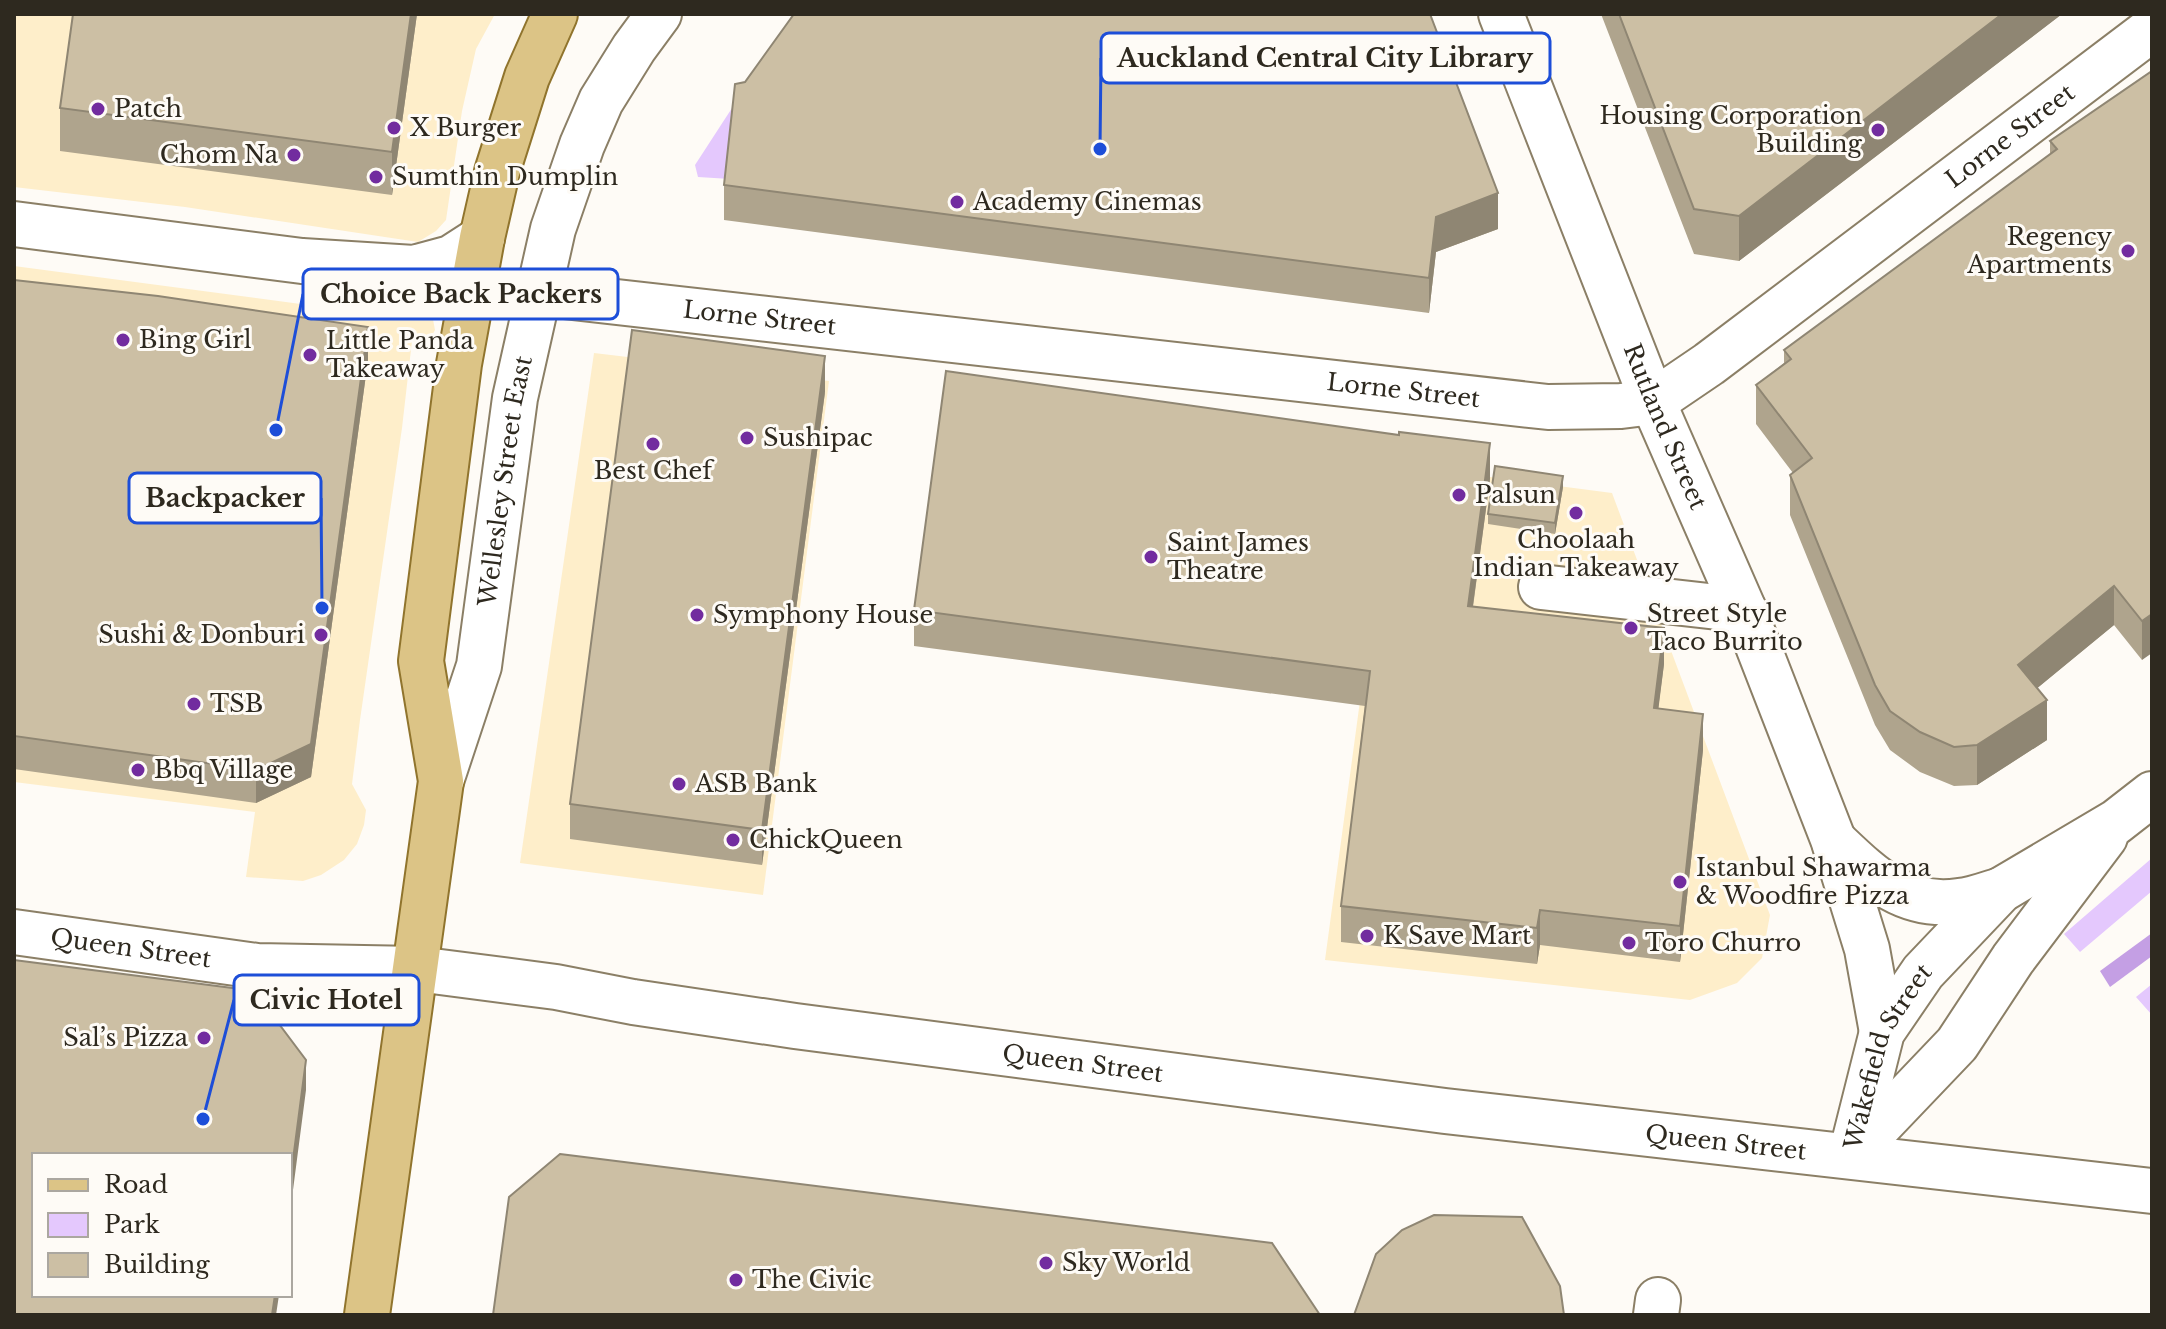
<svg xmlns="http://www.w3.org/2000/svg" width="2166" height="1329" font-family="'Libre Baskerville',serif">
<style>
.built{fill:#feeeca}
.green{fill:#e4c8fd}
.water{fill:#c49fe4}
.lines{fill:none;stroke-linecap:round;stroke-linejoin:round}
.minor-casing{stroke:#8b7f66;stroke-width:48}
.major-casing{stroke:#90742d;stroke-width:48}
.minor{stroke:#fff;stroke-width:44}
.major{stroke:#dcc486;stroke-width:44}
.wall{fill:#afa48d}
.shaded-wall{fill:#8f8673}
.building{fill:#ccbfa4;stroke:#8f8673;stroke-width:2}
.poi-dot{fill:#722c9f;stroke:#fefbf6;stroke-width:3}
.labels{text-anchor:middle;stroke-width:6;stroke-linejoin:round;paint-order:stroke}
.poi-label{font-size:24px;fill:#2e291f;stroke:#fefbf6;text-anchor:start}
.street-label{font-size:24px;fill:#2e291f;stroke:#fefbf6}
.leader{fill:none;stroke:#1d4ed8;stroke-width:3}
.callout-dot{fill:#1d4ed8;stroke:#fefbf6;stroke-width:3}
.callout{fill:#fefbf6;stroke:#1d4ed8;stroke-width:3}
.callout-label{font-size:26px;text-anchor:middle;font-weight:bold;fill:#2e291f}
</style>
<rect width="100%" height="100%" fill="#fefbf6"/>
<path class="built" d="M 14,14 L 495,14 L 476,49 L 462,111 L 446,220 L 436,231 L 418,242 L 185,207 L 14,187 Z
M 14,266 L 323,307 L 328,275 L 404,287 L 417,292 L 431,309 L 435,330 L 430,339 L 425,343 L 412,341 L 402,428 L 360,720 L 352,784 L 366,810 L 364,825 L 357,844 L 344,860 L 321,875 L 303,881 L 246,877 L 255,812 L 14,782 Z
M 594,353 L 829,381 L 763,895 L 520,863 Z
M 1392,464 L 1612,493 L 1770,915 L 1762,958 L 1737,983 L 1690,1000 L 1325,960 Z"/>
<path class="green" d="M 793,14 L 820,14 L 730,179 L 698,177 L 695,165 Z
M 2152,858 L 2152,891 L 2080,952 L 2064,934 Z
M 2152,984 L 2152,1015 L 2136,997 Z"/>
<path class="water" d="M 2152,933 L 2152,956 L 2110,987 L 2100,971 Z"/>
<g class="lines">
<defs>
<g id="minor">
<path id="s1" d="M 1501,14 L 1653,402 L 1744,610 L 1833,839 L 1867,949 L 1882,1032"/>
<path d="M 14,224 L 302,261 L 414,268 L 451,258 L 482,238"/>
<path id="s2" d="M 537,293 L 1548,407 L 1621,406 L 1653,402 L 1709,364 L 2152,29"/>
<path d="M 1541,587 L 1744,610"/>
<path id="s3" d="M 441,781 L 479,666 L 515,398 L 553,229 L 582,145 L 601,101 L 634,48 L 659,14"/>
<path d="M 1834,841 C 1871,876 1903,909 1959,901 C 1973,900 1987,894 2001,890"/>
<path id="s4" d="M 14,932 L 257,966 L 417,969 L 556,987 L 633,1002 L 795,1026 L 1445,1111 L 2152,1191"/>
<path d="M 1852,1154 L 1957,1044 L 2013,959 L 2105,837"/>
<path id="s5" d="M 1851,1155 L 1882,1032 L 1923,972 L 2001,890 L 2116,822 L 2152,794"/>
<path d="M 1656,1315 L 1658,1300"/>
</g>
<path id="major" d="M 367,1315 L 441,781 L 421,661 L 459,364 L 482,238 L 497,172 L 527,77 L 555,14"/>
</defs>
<use href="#minor" class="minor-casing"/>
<use href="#major" class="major-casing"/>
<use href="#minor" class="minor"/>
<use href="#major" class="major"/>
</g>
<path class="wall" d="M 73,14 L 417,14 L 392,195 L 60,151 L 60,108 Z
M 1601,14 L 2062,14 L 1739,261 L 1694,254 Z
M 2152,71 L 2142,660 L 2114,625 L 2037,688 L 2047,740 L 1977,785 L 1954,786 L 1920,772 L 1890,750 L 1875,725 L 1790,515 L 1790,475 L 1793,473 L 1756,424 L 1756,385 L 1784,363 L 1784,350 L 2050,154 L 2050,141 Z
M 724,185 L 1498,229 L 1436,252 L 1429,313 L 724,220 Z
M 14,280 L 368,360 L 311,777 L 256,803 L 14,769 Z
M 825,392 L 762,865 L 570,839 L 570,804 Z
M 1490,479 L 1473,607 L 1664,664 L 1658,709 L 1703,750 L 1680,962 L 1540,945 L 1537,964 L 1341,942 L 1341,906 L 1365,706 L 914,646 L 914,610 Z
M 1563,487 L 1555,534 L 1488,524 L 1488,514 Z"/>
<path class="shaded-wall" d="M 411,14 L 417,14 L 392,195 L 392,152 Z
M 2002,14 L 2062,14 L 1739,261 L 1739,216 Z
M 1498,193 L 1498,229 L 1436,252 L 1429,313 L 1429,278 L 1436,217 Z
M 368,327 L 368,360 L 311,777 L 256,803 L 256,770 Z
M 825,356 L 825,392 L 762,865 L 762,830 Z
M 1490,443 L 1490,479 L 1468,642 L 1468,606 Z
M 1563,476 L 1563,487 L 1555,534 L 1555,523 Z
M 2114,586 L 2114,625 L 2018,704 L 2018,665 Z
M 2152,614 L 2152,653 L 2142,660 L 2142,621 Z
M 1664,628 L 1664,664 L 1654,744 L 1654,708 Z
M 2047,700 L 2047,740 L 1977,785 L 1977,745 Z
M 1703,714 L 1703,750 L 1680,962 L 1680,926 Z
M 1540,910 L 1540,945 L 1537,964 L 1537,928 Z
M 306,1060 L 306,1090 L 290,1213 L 290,1183 Z
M 275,1295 L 279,1295 L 276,1315 L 272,1315 Z"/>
<path class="building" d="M 73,14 L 411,14 L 392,152 L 60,108 Z
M 794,14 L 1430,14 L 1498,193 L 1436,217 L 1429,278 L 724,185 L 735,84 L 745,82 Z
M 1619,14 L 2002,14 L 1739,216 L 1694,209 Z
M 2152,71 L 2152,614 L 2142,621 L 2114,586 L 2018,665 L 2047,700 L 1977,745 L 1954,747 L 1920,732 L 1890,711 L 1875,685 L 1790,475 L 1812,458 L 1756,385 L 1791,359 L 1784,350 L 2057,149 L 2050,141 Z
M 14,280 L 158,296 L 368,327 L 311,744 L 256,770 L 14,736 Z
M 632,330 L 825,356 L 762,830 L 570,804 Z
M 946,371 L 1399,435 L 1399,432 L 1490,443 L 1468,606 L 1664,628 L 1654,708 L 1703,714 L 1680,926 L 1540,910 L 1537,928 L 1341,906 L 1370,671 L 914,610 Z
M 1495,466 L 1563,476 L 1555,523 L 1488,514 Z
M 14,960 L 248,990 L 258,996 L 306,1060 L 290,1183 L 290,1155 L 34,1155 L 34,1295 L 275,1295 L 272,1315 L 14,1315 Z
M 560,1154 L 1272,1243 L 1320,1315 L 493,1315 L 509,1197 Z
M 1434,1215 L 1522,1217 L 1560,1286 L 1564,1315 L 1354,1315 L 1376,1254 L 1402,1230 Z"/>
<g class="poi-dot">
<circle cx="98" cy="109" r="8"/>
<circle cx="394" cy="128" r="8"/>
<circle cx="1878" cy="130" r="8"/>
<circle cx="294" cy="155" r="8"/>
<circle cx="376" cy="177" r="8"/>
<circle cx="957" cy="202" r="8"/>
<circle cx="2128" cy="251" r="8"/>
<circle cx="123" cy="340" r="8"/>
<circle cx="310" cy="355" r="8"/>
<circle cx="747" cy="438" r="8"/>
<circle cx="653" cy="444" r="8"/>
<circle cx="1459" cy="495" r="8"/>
<circle cx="1576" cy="513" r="8"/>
<circle cx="1151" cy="557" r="8"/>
<circle cx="697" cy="615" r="8"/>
<circle cx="1631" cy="628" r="8"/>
<circle cx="321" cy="635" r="8"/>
<circle cx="194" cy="704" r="8"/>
<circle cx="138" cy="770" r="8"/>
<circle cx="679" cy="784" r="8"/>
<circle cx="733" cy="840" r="8"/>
<circle cx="1680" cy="882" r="8"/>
<circle cx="1367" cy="936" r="8"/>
<circle cx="1629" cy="943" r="8"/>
<circle cx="204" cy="1038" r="8"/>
<circle cx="1046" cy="1263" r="8"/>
<circle cx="736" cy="1280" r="8"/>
</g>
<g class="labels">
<g class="poi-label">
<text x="114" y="117">Patch</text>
<text x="1862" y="124" text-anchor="end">Housing Corporation<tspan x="1862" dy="28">Building</tspan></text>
<text x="410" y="136">X Burger</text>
<text x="278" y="163" text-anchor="end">Chom Na</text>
<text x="392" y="185">Sumthin Dumplin</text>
<text x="973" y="210">Academy Cinemas</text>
<text x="2112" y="245" text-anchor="end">Regency<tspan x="2112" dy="28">Apartments</tspan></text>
<text x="139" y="348">Bing Girl</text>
<text x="326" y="349">Little Panda<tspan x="326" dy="28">Takeaway</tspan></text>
<text x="763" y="446">Sushipac</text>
<text x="653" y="479" text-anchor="middle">Best Chef</text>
<text x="1475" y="503">Palsun</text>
<text x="1576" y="548" text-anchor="middle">Choolaah<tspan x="1576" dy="28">Indian Takeaway</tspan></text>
<text x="1167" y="551">Saint James<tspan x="1167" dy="28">Theatre</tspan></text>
<text x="1647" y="622">Street Style<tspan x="1647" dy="28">Taco Burrito</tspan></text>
<text x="713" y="623">Symphony House</text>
<text x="305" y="643" text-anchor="end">Sushi &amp; Donburi</text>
<text x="210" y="712">TSB</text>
<text x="154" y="778">Bbq Village</text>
<text x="695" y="792">ASB Bank</text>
<text x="749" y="848">ChickQueen</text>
<text x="1696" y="876">Istanbul Shawarma<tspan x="1696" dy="28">&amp; Woodfire Pizza</tspan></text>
<text x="1383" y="944">K Save Mart</text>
<text x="1645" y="951">Toro Churro</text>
<text x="188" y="1046" text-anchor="end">Sal’s Pizza</text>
<text x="1062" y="1271">Sky World</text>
<text x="752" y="1288">The Civic</text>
</g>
<g class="street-label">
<text dy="8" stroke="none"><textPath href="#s2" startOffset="1568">Lorne Street</textPath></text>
<text dy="8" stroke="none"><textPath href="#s2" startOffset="224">Lorne Street</textPath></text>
<text dy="8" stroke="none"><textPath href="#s2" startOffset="872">Lorne Street</textPath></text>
<text dy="8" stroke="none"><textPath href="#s1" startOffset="444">Rutland Street</textPath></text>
<text dy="8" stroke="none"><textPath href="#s3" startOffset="308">Wellesley Street East</textPath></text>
<text dy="8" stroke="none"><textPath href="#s4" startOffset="118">Queen Street</textPath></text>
<text dy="8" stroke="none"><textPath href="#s5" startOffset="106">Wakefield Street</textPath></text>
<text dy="8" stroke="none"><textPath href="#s4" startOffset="1078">Queen Street</textPath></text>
<text dy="8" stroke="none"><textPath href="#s4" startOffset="1726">Queen Street</textPath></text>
</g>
</g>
<path class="leader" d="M1100 149L1101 58M276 430L303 294M322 608L321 498M203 1119L234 1000"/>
<g class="callout-dot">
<circle cx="1100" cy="149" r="8"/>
<circle cx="276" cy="430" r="8"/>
<circle cx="322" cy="608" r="8"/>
<circle cx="203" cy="1119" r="8"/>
</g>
<g class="callout">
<rect x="1101" y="33" width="449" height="50" rx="8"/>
<rect x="303" y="269" width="315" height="50" rx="8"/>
<rect x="129" y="473" width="192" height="50" rx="8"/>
<rect x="234" y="975" width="185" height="50" rx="8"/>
</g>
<g class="callout-label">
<text x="1325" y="67">Auckland Central City Library</text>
<text x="461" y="303">Choice Back Packers</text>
<text x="225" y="507">Backpacker</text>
<text x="326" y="1009">Civic Hotel</text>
</g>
<rect width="2166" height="1329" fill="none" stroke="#2e291f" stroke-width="32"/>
<rect x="32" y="1153" width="260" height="144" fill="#fefbf6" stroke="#aba7a0" stroke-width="2"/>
<rect x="48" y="1179" width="40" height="12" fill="#dcc486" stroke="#aba7a0" stroke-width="2"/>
<text x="104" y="1193" font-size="24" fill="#2e291f">Road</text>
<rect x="48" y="1213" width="40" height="24" fill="#e4c8fd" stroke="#aba7a0" stroke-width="2"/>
<text x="104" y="1233" font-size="24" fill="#2e291f">Park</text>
<rect x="48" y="1253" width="40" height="24" fill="#ccbfa4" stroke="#aba7a0" stroke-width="2"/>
<text x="104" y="1273" font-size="24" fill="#2e291f">Building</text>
</svg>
